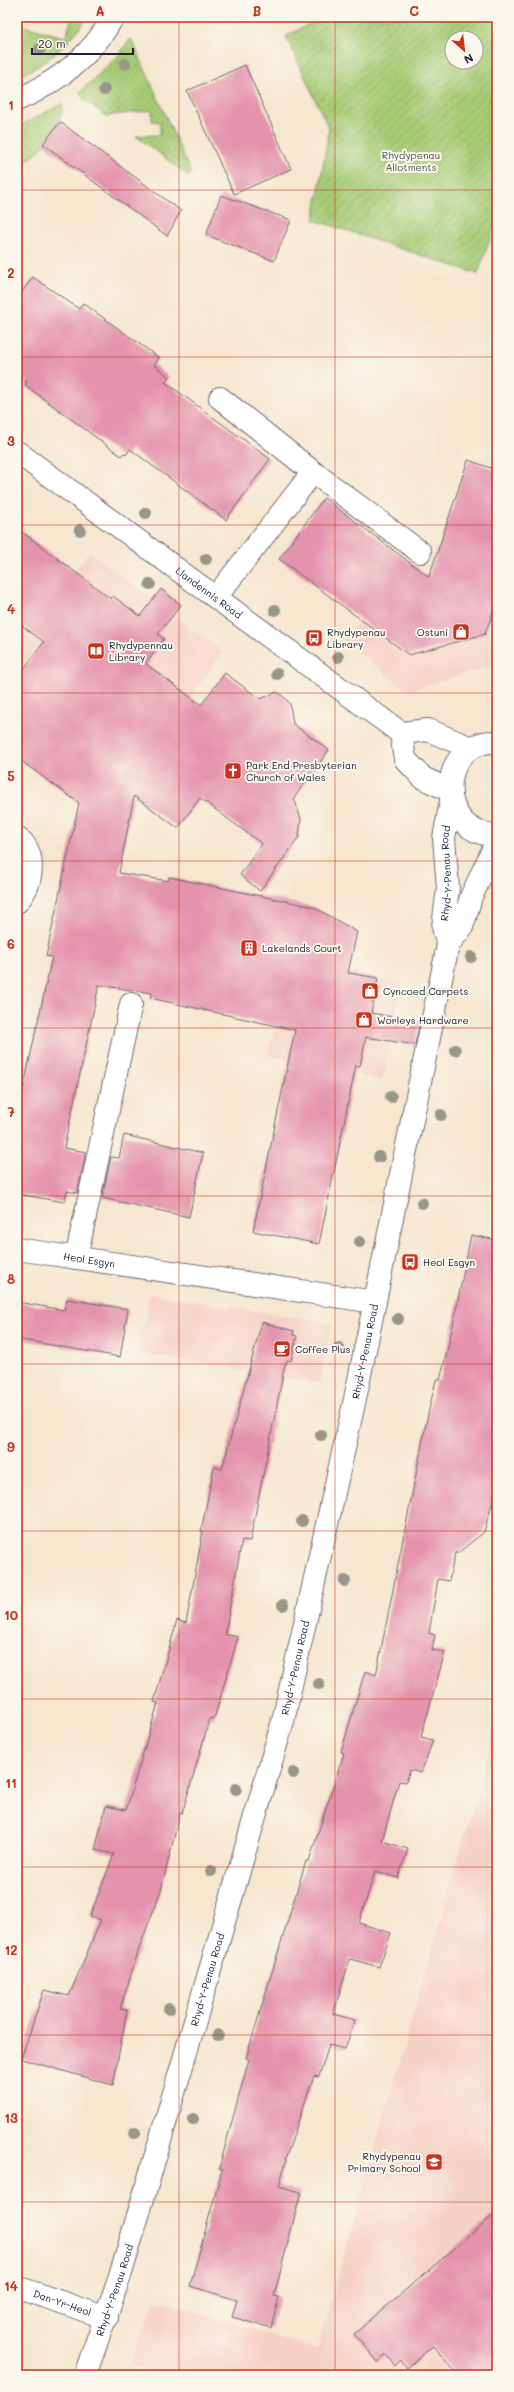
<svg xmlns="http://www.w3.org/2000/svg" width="514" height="2392" font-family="Mali,sans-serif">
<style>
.built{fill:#f6d1c5}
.grass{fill:url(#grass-dots);stroke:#647658}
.garden{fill:url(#garden-furrows);stroke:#647658;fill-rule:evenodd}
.building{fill:#e493ac}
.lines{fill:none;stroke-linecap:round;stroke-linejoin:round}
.minor-casing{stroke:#6c676f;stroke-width:24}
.minor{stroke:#fff;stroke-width:22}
.tree{fill:#979687}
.grid{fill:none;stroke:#c8321e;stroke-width:1;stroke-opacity:0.55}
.labels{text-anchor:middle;stroke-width:4;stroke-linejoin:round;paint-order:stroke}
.park-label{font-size:10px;fill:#4a554c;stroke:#fbf7ec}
.street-label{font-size:10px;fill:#22223b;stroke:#fbf7ec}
.poi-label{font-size:10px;fill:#22223b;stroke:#fbf7ec;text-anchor:start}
.neatline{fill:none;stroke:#c8321e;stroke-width:1.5}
.grid-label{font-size:13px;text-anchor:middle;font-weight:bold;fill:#c8321e}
</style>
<defs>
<pattern id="grass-dots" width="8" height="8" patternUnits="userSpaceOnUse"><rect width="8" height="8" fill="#a6cb75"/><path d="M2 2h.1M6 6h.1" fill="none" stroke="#8fae66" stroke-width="1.8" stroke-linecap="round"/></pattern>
<pattern id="garden-furrows" width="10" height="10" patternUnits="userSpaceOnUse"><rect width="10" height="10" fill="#a6cb75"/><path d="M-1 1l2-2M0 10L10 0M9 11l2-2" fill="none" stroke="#8fae66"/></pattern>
</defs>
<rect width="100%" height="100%" fill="#fbf7ec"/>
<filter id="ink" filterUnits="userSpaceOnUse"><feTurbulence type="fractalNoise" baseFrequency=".025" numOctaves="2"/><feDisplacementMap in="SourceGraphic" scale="8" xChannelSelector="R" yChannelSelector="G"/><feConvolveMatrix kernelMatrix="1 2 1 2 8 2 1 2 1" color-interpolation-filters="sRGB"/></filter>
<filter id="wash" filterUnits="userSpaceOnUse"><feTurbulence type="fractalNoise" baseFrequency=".012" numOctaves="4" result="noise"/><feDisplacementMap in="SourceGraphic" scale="16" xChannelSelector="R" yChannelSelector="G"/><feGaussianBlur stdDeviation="0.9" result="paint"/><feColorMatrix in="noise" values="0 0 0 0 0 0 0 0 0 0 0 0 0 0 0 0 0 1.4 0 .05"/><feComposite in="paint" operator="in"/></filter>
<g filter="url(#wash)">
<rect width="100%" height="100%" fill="#f6e6cf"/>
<path class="built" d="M 436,547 L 497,572 L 497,664 L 408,691 L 343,641 L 405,559 L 426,574 Z
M 89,552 L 223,652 L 140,764 L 17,675 L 17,645 Z
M 295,962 L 402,983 L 383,1080 L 267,1055 Z
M 150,1294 L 332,1323 L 319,1383 L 138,1353 Z
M 497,1722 L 497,2375 L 158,2375 L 129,2365 L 155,2298 L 317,2350 Z"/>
<path class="grass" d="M 72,17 L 88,17 C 68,44 48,64 17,77 L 17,24 L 64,37 L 67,34 Z
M 131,38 L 191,173 L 189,176 L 136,136 L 160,135 L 160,122 L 152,121 L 152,110 L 106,116 L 84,99 L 80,92 L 118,56 Z
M 62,104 C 67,115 43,150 32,157 C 29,160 21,160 17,161 L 17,127 Z"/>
<path class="garden" d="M 323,17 L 497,17 L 497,218 L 478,274 L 314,220 L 329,129 L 286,36 ZM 452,38 L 476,38 L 476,62 L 452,62 Z"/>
<g id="blocks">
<path class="building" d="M 245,65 L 291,169 L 234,194 L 187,91 Z
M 60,122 L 181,211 L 167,236 L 43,144 Z
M 221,195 L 291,220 L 274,261 L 206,235 Z
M 33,277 L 79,309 L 83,303 L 159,358 L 154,365 L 169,377 L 165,382 L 270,459 L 226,520 L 130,449 L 126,455 L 124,453 L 121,456 L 25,385 L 27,382 L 17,375 L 17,299 Z
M 468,460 L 497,470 L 497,600 L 485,634 L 409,655 L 279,559 L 324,498 L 429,577 Z
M 17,528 L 111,599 L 113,596 L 140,616 L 161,589 L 181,605 L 158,634 L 164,639 L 146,664 L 201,705 L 225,673 L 260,699 L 277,692 L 285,698 L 290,704 L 293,724 L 329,750 L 294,798 L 301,819 L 299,837 L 260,891 L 240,875 L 262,844 L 200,798 L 178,828 L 134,796 L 119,873 L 168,881 L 169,877 L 314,907 L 357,932 L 348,973 L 378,978 L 371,1013 L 420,1022 L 415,1045 L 366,1037 L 360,1066 L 356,1065 L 319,1244 L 253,1231 L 295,1030 L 150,998 L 152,993 L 99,985 L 64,1148 L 86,1152 L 77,1193 L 67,1191 L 64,1202 L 17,1194 L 17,1117 L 52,957 L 46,956 L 79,803 L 17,758 L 17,678 L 44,642 L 17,622 Z
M 124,1135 L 203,1153 L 189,1217 L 102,1198 L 111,1157 L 119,1158 Z
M 471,1235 L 497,1240 L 497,1486 L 484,1532 L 458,1553 L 455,1553 L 449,1581 L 438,1579 L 429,1633 L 435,1635 L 432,1650 L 445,1652 L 421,1737 L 433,1740 L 421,1773 L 410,1770 L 406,1782 L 399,1781 L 382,1841 L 408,1849 L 398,1878 L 375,1871 L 359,1923 L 391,1933 L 379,1967 L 350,1959 L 333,2014 L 355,2020 L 345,2049 L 329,2045 L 319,2077 L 314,2076 L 285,2160 L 286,2161 L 279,2186 L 301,2192 L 274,2296 L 279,2297 L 271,2328 L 232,2317 L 237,2300 L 190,2286 L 222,2170 L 219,2169 L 249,2059 L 246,2058 L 294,1900 L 306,1861 L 309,1861 L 344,1753 L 341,1752 L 365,1671 L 376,1675 L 428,1414 L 436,1380 L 440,1380 L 452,1330 Z
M 67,1299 L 128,1309 L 120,1357 L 17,1339 L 17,1302 L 64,1310 Z
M 262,1322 L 294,1331 L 293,1335 L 297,1336 L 291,1361 L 287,1360 L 286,1365 L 285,1364 L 250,1541 L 242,1540 L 225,1634 L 238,1637 L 214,1719 L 210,1718 L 182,1814 L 180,1813 L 161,1890 L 140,1946 L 120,2009 L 127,2010 L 113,2085 L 21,2059 L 44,1990 L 69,1996 L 101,1920 L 90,1916 L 114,1854 L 95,1850 L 106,1806 L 126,1810 L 158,1703 L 154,1702 L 177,1620 L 186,1623 L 203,1531 L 201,1531 L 214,1467 L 222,1469 Z
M 497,2212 L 497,2375 L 458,2375 L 433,2346 L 407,2368 L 401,2360 L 395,2366 L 386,2355 L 378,2362 L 354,2334 Z"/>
</g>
</g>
<g filter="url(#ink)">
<use href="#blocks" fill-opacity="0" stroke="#6c676f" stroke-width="1"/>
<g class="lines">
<defs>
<g id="minor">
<path d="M 17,100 C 58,82 91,57 113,17"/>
<path d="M 220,398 L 313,472"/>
<path id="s1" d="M 17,452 L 401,733 L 428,730 L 471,748"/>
<path d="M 216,597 L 313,472 L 420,552"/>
<path d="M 401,733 L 405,759 L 423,778 L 449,790"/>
<path d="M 497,742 C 435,739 435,836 497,835"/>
<path d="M 17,837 C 38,854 33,884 17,902"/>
<path id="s2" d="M 448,945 L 443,927 L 448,888 L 444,838 L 451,801"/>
<path id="s3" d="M 17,1249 L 375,1302"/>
<path d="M 76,1258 L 131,1004"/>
<path id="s4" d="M 17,2287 L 107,2318"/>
<path id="s5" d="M 85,2375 L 122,2270 L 283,1721 L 355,1399 L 448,945 L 462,927 L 471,897 L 497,841"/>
</g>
</defs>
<use href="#minor" class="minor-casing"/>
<use href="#minor" class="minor"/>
</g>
<g class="tree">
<circle cx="40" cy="49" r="6"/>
<circle cx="125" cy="64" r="6"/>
<circle cx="104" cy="90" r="6"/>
<circle cx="146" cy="513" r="6"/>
<circle cx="80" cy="530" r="6"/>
<circle cx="206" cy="559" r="6"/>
<circle cx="150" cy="584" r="6"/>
<circle cx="275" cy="610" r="6"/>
<circle cx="338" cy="657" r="6"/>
<circle cx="277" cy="674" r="6"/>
<circle cx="471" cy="957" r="6"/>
<circle cx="455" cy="1050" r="6"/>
<circle cx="391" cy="1097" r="6"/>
<circle cx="441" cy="1115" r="6"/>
<circle cx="379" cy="1157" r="6"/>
<circle cx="422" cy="1203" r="6"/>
<circle cx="360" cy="1242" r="6"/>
<circle cx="398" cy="1319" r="6"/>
<circle cx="339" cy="1348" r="6"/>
<circle cx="321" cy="1435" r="6"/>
<circle cx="302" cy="1521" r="6"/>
<circle cx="345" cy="1581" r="6"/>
<circle cx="283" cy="1605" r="6"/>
<circle cx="319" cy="1684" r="6"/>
<circle cx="293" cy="1773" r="6"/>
<circle cx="236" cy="1789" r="6"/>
<circle cx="211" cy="1871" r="6"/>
<circle cx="169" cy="2009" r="6"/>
<circle cx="218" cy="2035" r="6"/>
<circle cx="193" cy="2119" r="6"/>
<circle cx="135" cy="2133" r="6"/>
</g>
</g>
<path class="grid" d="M 179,17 L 179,2375M 335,17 L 335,2375M 17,190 L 497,190M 17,357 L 497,357M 17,525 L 497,525M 17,693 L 497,693M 17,861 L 497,861M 17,1028 L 497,1028M 17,1196 L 497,1196M 17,1364 L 497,1364M 17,1531 L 497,1531M 17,1699 L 497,1699M 17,1867 L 497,1867M 17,2035 L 497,2035M 17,2202 L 497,2202"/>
<defs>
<symbol id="shop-square" viewBox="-11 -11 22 22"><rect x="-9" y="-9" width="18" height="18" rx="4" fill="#c8321e" stroke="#fbf7ec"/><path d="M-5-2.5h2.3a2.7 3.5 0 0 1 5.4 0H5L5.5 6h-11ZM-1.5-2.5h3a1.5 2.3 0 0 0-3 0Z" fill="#fff"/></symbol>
<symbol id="bus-square" viewBox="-11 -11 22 22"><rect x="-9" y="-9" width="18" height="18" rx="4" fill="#c8321e" stroke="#fbf7ec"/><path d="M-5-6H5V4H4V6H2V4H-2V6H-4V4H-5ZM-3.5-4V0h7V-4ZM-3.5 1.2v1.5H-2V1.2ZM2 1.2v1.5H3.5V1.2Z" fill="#fff"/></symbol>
<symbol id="library-square" viewBox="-11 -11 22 22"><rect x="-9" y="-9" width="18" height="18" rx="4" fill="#c8321e" stroke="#fbf7ec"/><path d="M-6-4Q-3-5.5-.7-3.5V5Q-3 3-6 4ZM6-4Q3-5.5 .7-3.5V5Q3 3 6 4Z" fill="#fff"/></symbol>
<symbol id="church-square" viewBox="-11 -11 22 22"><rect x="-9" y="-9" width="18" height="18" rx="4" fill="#c8321e" stroke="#fbf7ec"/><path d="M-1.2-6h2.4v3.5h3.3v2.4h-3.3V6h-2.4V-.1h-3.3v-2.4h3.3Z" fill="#fff"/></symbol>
<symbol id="building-square" viewBox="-11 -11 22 22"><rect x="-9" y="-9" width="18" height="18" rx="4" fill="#c8321e" stroke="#fbf7ec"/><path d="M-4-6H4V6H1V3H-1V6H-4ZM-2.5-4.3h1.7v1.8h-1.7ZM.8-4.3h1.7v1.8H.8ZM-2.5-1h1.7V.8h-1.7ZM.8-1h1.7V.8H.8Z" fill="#fff"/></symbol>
<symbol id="cafe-square" viewBox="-11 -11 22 22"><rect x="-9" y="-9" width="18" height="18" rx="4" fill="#c8321e" stroke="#fbf7ec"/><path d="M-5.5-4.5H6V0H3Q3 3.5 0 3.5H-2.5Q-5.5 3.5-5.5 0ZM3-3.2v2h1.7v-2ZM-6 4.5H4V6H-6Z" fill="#fff"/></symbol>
<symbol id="school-square" viewBox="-11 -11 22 22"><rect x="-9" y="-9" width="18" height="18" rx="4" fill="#c8321e" stroke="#fbf7ec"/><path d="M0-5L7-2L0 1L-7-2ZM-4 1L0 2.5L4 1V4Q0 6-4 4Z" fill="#fff"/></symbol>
</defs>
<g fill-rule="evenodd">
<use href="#shop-square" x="451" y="622" width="20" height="20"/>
<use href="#bus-square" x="304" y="628" width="20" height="20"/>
<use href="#library-square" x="86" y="641" width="20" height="20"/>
<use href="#church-square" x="223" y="761" width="20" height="20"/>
<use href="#building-square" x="239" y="938" width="20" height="20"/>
<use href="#shop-square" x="360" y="981" width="20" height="20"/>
<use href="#shop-square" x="354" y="1010" width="20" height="20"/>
<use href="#bus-square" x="400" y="1252" width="20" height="20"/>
<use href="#cafe-square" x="272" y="1339" width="20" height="20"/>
<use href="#school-square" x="424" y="2152" width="20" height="20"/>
</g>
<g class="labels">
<g class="park-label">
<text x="411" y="159">Rhydypenau<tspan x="411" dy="12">Allotments</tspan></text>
</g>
<g class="street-label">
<text dy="4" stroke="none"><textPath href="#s1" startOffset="238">Llandennis Road</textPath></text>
<text dy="4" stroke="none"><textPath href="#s2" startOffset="73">Rhyd-Y-Penau Road</textPath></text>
<text dy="4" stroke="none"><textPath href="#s3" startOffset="73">Heol Esgyn</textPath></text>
<text dy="4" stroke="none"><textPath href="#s5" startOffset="1062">Rhyd-Y-Penau Road</textPath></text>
<text dy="4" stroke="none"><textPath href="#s5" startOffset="738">Rhyd-Y-Penau Road</textPath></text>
<text dy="4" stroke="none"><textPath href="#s5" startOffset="414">Rhyd-Y-Penau Road</textPath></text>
<text dy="4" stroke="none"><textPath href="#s5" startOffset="90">Rhyd-Y-Penau Road</textPath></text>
<text dy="4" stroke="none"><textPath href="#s4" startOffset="48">Dan-Yr-Heol</textPath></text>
</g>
<g class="poi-label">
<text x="327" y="636">Rhydypenau<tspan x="327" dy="12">Library</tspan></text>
<text x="448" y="636" text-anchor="end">Ostuni</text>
<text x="109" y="649">Rhydypennau<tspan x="109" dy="12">Library</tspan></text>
<text x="246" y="769">Park End Presbyterian<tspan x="246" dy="12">Church of Wales</tspan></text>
<text x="262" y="952">Lakelands Court</text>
<text x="383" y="995">Cyncoed Carpets</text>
<text x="377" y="1024">Worleys Hardware</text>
<text x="423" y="1266">Heol Esgyn</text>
<text x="295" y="1353">Coffee Plus</text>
<text x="421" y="2160" text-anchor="end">Rhydypenau<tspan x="421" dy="12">Primary School</tspan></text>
</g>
</g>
<rect width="514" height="2392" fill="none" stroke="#fbf7ec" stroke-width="44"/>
<g transform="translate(464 50) rotate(152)"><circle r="19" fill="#fbf7ec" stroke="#a4a2a5"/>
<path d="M0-3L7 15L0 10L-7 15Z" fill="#c8321e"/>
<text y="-6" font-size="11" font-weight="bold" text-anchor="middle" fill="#22223b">N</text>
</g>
<path d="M32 48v6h101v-6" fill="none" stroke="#22223b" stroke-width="2"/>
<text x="38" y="48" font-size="12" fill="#22223b" stroke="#fbf7ec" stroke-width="3" paint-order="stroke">20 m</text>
<rect x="22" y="22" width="470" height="2348" class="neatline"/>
<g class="grid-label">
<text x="100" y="16">A</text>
<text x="257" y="16">B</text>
<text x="414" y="16">C</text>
<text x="11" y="110">1</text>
<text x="11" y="278">2</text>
<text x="11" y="446">3</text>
<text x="11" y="614">4</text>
<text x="11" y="781">5</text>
<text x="11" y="949">6</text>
<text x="11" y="1117">7</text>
<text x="11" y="1284">8</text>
<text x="11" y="1452">9</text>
<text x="11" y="1620">10</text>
<text x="11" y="1788">11</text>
<text x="11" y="1955">12</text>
<text x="11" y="2123">13</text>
<text x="11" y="2291">14</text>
</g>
</svg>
